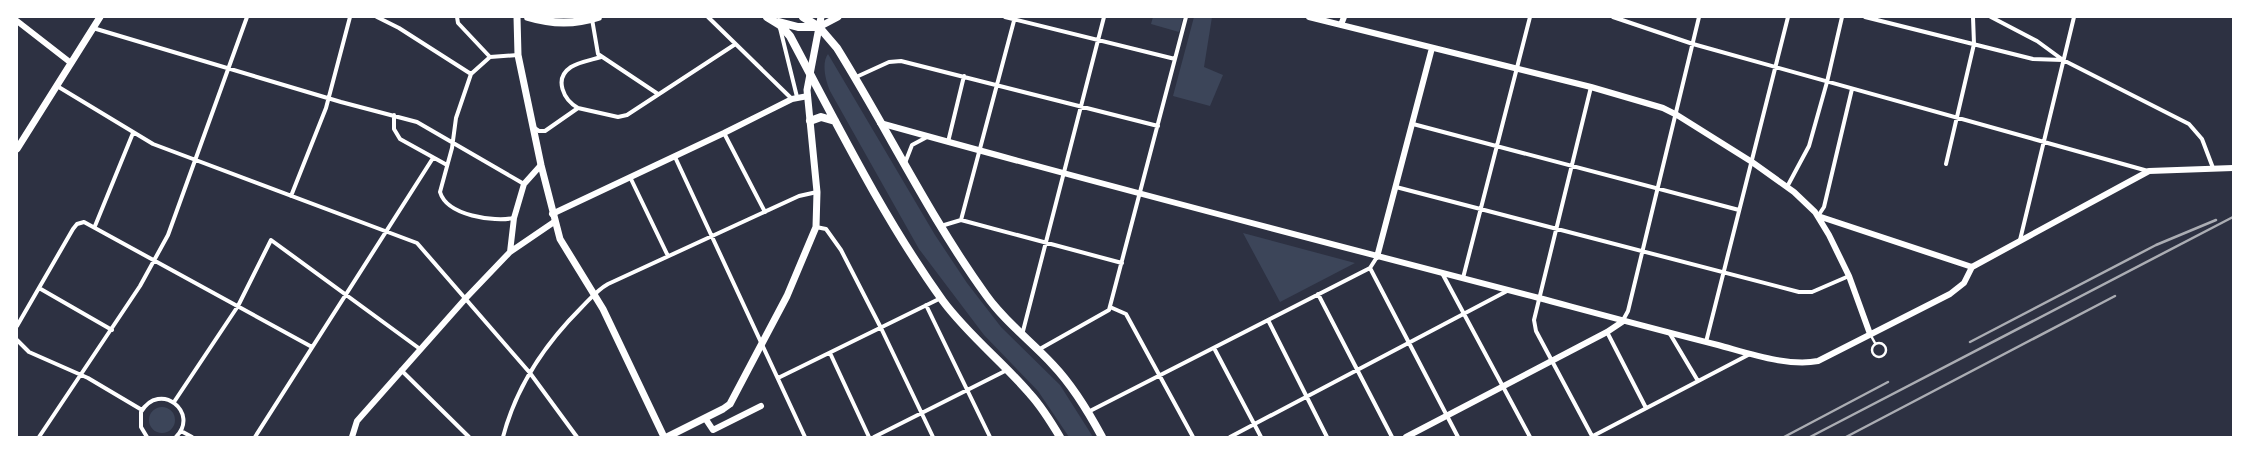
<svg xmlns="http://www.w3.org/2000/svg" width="2250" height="454" font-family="'Source Sans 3',sans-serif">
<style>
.green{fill:#3c4559}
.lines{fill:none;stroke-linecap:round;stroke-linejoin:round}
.service{stroke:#fff;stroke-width:2.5}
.minor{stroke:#fff;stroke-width:4}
.tertiary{stroke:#fff;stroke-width:6}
.secondary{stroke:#fff;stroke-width:7}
.primary{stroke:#fff;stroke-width:8}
.rail{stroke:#abadb3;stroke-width:2.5}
</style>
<rect width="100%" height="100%" fill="#2d3142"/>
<path class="green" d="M 1153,17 L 1183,17 L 1179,32 L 1151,24 Z
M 1194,17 L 1212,17 L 1204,67 L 1223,75 L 1210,106 L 1173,96 Z
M 828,54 L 935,235 L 967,283 L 1001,327 L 1060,385 L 1093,437 L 1069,437 L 1038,391 L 984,335 L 919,249 L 830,91 C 826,82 821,63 828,54 Z
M 1243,233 L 1355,263 L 1280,302 Z
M149 420a13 13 0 1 1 26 0a13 13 0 1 1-26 0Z"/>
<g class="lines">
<path class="service" d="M 1870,334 L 1875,343
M1872 350a7 7 0 1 1 14 0a7 7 0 1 1-14 0Z"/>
<path class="minor" d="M 377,17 L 399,28 L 471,74
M 457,17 L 458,23 L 490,57
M 708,17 L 792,99
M 1005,17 L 1175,59
M 1613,17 L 1693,44 L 2148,171
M 1865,17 L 2033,59 L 2063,60
M 1991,17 L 2037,41 L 2063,60 L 2189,124 L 2202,139 L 2213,168
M 592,19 L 598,54 L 658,94
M 93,28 L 341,102 L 417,122 L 524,184
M 780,28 L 797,97
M 854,78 L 889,62 L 901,61 L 1158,126
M 57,86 L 153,144 L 417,243 L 530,373 L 577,437
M 1591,87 L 1534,320 L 1536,331 L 1592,436
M 578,108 C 564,100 553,79 571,67 C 579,62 591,60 601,57
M 394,115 L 394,129 L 400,139 L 447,165
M 1413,124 L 1739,210
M 533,127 L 539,131 L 545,131 L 578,108 L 618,117 L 627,115 L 734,45
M 724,133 L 765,212
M 948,142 L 964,76
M 675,157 L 805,437
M 905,163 L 912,145 L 927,137
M 1946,164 L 1974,44 L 1973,17
M 630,177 L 668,256
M 1396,187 L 1799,292 L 1812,292 L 1849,276
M 1787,187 L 1809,146 L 1827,82 L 1842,17
M 291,196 L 326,108 L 350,17
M 1818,216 L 1824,207 L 1852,89
M 514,218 C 494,222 447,216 440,192 L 452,148 L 456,118 L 471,74 L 490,57 L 518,55
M 961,220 L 1015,17
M 95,226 L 133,133
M 941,226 L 961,220 L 1122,263
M 816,227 L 826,229 L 841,250 L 881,328 L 933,437
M 2020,240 L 2074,17
M 1370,268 L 1458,437
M 1442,273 L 1530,437
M 1463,278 L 1530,17
M 39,288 L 112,330
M 1318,294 L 1392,437
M 926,305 L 990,437
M 1110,307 L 1126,314 L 1193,437
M 1268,320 L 1327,437
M 1622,322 L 1628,311 L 1699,17
M 17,326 L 73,229 L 77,224 L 84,222 L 312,347
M 1607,332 L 1646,408
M 1670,334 L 1698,381
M 1022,335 L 1104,17
M 17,340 L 29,352 L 88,378 L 142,410
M 1706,342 L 1788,17
M 1214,348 L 1261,437
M 1038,350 L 1109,310 L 1186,17
M 830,353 L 869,437
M 401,370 L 469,437
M 778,378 L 941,298
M 174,402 L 238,306 L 271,240 L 420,349
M 1088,412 L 1370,268 L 1377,257
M 181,431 L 192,437
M 39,437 L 140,286 L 168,235 L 247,17
M 147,437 L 141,427 L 141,412 C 160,380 200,413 176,437
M 255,437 L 433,158
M 503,437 C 516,387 544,345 581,308 C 590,299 597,290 608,284 L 799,196 L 817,192
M 874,437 L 1007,370
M 1230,437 L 1507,291
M 1591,437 L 1750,354"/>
<path class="tertiary" d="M 1309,17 L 1591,87 L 1663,108 L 1677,115 L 1752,162 L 1794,192 L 1815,212 L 1829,235 L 1849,276 L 1870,334
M 17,21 L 71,63
M 1341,25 L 1344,17
M 880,123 C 1099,184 1319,241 1539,298 C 1599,314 1658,330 1718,345 C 1748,353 1788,367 1818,361 L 1950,294 L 1964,283 L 1972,267
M 552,214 L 724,133 L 792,99 L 808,96
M 1818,216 L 1972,267 L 2149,171 L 2233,168
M 510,252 L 514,218 L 524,184 L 541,165
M 1377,257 L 1432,48
M 705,418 L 713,430 L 761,406
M 352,437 L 357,421 L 466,298 L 510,252 L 554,222
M 1406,437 L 1607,332 L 1622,322"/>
<path class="secondary" d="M 517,17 L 518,55 L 541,165 L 560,239 L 603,309 L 664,437
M 819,27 L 838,17
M 17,149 L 100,17
M 667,437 L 723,409 L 730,404 L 787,296 L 816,227 L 817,192 L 807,90 L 821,17"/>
<path class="primary" d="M 528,17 C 551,24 574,25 598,17
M 767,17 L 780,25 L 790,36 C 838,126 884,219 943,301 C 969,336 1003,362 1030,394 C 1042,407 1051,422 1060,437
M 803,17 L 819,27 L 837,48 C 888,130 929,216 986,295 C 1005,322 1031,341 1053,365 C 1073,386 1088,411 1102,437
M 779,22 L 798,27 L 819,27
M 810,121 L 821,117 L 835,121"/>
<path class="rail" d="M 1970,342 L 2156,245 L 2216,220
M 1784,437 L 1888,382
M 1810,437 L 2233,217
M 1846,437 L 2115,296"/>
</g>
<rect width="2250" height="454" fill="none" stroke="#ffffff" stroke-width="36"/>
</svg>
